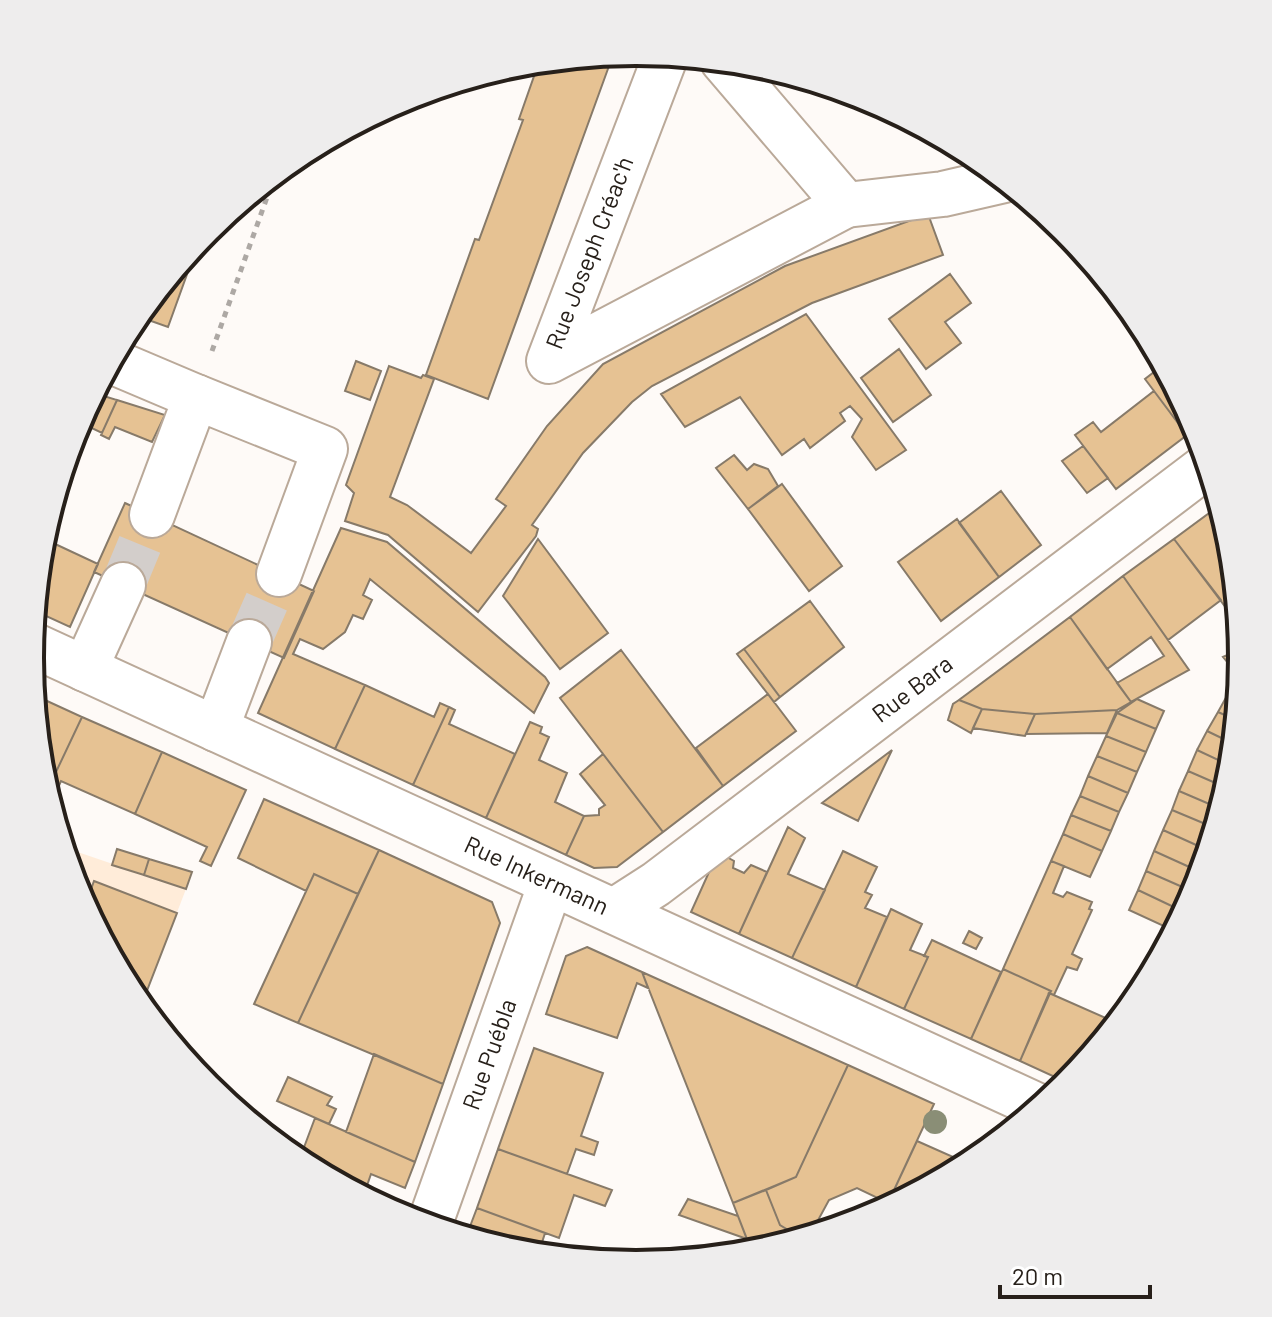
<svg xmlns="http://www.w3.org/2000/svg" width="1272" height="1317" font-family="Barlow,sans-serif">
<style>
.built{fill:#ffecd9}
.building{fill:#e6c293;stroke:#877a69;stroke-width:2}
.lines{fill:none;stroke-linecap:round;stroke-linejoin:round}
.street-tunnel{stroke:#d3cecb;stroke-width:44;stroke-dasharray:44 22;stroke-linecap:butt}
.street-casing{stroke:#baa999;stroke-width:48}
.path{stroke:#ada8a4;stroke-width:5;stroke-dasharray:6 6;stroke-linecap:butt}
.street{stroke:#fff;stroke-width:44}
.tree{fill:#8a8e76}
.labels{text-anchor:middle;stroke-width:6;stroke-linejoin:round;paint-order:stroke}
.street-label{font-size:24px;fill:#27201a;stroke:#fff}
.rim{fill:none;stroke:#27201a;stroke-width:4}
</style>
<rect width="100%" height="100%" fill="#fefaf7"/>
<path class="built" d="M 63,847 L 186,889 L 141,1006 L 132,995 L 76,890 Z"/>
<path class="building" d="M 613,55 L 488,399 L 426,375 L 475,239 L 479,240 L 523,120 L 519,119 L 539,62 Z
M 898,115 L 973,155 L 988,167 L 984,172 L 942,142 L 938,148 Z
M 928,214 L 943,255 L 812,303 L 652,386 L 632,402 L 583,453 L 532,525 L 538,529 L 536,536 L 478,612 L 388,535 L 345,521 L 354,493 L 346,485 L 389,366 L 421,378 L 423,375 L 434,379 L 390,497 L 407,505 L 471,553 L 506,506 L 496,499 L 547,426 L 603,364 L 785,266 Z
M 199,241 L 168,327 L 137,316 Z
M 950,274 L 971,303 L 945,322 L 961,343 L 926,369 L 889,319 Z
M 806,314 L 906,450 L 876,470 L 852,437 L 862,419 L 850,406 L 840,413 L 845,421 L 810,448 L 804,439 L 782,455 L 740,397 L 685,427 L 661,394 Z
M 899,349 L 931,395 L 893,422 L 861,378 Z
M 356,361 L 381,371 L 370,400 L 345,391 Z
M 1163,365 L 1196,427 L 1187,435 L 1145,379 Z
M 1154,391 L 1187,435 L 1116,489 L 1075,435 L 1093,422 L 1101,432 Z
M 94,393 L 117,400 L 102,433 L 79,422 Z
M 117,400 L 165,415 L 152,442 L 115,427 L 109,439 L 101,435 Z
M 1083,446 L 1108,478 L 1087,493 L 1062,461 Z
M 734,455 L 747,470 L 754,464 L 768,469 L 778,486 L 748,509 L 716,468 Z
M 782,484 L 842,566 L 809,591 L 748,509 Z
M 1001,491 L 1041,545 L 999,577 L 959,523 Z
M 125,503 L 314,591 L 284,658 L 94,572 Z
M 1220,505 L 1230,541 L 1239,625 L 1174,539 Z
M 957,519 L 999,577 L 941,621 L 898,562 Z
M 341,528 L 387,542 L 545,677 L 549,683 L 534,713 L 370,579 L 363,595 L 372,600 L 363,619 L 353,615 L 345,632 L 323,649 L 300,639 L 293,654 L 365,685 L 335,749 L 258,713 Z
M 44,533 L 55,538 L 38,576 L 42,540 Z
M 538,539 L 608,633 L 560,669 L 503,596 Z
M 1174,539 L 1221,600 L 1168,640 L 1123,576 Z
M 53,543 L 98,564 L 70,627 L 35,611 L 38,576 Z
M 1123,576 L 1189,670 L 1131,702 L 1117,683 L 1164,656 L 1151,637 L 1107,669 L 1070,617 Z
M 810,601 L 844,647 L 780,697 L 744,649 Z
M 1070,617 L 1131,702 L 1117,710 L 1035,714 L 982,709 L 959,700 Z
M 744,649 L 780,697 L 774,702 L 737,654 Z
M 1241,649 L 1240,675 L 1238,675 L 1223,657 Z
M 621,650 L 723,786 L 663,832 L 560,698 Z
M 365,685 L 434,717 L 440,703 L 449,707 L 413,785 L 335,749 Z
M 768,694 L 796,731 L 723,786 L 696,748 Z
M 1228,694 L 1238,694 L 1236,720 L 1218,712 Z
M 34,695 L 82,717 L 47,791 L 43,780 L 45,775 L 41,773 Z
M 1137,699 L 1164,711 L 1156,729 L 1117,713 Z
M 959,700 L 982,709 L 971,733 L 948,720 L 953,704 Z
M 449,707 L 455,710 L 449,724 L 515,754 L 486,818 L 413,785 Z
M 982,709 L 1035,714 L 1025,736 L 973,728 Z
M 1117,710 L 1107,733 L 1026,734 L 1035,714 Z
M 1218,712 L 1236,720 L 1234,744 L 1207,731 Z
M 1117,713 L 1156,729 L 1146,752 L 1106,736 Z
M 82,717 L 162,752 L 135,814 L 61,781 L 55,795 L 47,791 Z
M 530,722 L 542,727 L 540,733 L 549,737 L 539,760 L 567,773 L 555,802 L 584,816 L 566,855 L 486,818 Z
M 1207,731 L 1234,744 L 1231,766 L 1197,750 Z
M 1106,736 L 1146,752 L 1137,772 L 1097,756 Z
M 892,750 L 858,821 L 822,803 Z
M 1197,750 L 1231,766 L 1227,788 L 1188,771 Z
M 162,752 L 246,790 L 211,866 L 200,861 L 207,847 L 135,814 Z
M 603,754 L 663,832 L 617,867 L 594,868 L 566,855 L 584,816 L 599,815 L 599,809 L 605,805 L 580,774 Z
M 1097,756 L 1137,772 L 1128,793 L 1088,776 Z
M 1188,771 L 1227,788 L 1221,809 L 1179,791 Z
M 1088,776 L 1128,793 L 1119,812 L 1080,796 Z
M 1179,791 L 1221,809 L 1215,828 L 1172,810 Z
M 1080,796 L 1119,812 L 1111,831 L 1071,815 Z
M 264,799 L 379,850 L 358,894 L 314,874 L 306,891 L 238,858 Z
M 1172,810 L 1215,828 L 1205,849 L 1163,830 Z
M 1071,815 L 1111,831 L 1102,851 L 1063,834 Z
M 788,827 L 805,838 L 788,874 L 825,890 L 792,958 L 739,934 Z
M 1163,830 L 1205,849 L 1196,870 L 1154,851 Z
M 1063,834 L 1102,851 L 1090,877 L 1051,861 Z
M 117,849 L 149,859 L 144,875 L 112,865 Z
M 379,850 L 492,902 L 500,923 L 443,1084 L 298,1023 Z
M 843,851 L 877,867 L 865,892 L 872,895 L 865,908 L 887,917 L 856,987 L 792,958 Z
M 1154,851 L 1196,870 L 1187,889 L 1146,871 Z
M 725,856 L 734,861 L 733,868 L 744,873 L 751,865 L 767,872 L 739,934 L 691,912 L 714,861 Z
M 149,859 L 192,872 L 186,889 L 144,875 Z
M 1051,861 L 1064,866 L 1053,893 L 1063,897 L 1067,892 L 1092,902 L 1089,909 L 1092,910 L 1072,954 L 1082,959 L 1077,970 L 1067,967 L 1054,995 L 1049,993 L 1051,991 L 1003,969 Z
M 1146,871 L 1187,889 L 1178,909 L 1138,890 Z
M 314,874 L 358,894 L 298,1023 L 254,1004 Z
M 94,881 L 177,913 L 141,1006 L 132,995 L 85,906 Z
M 1138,890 L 1178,909 L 1168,928 L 1129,910 Z
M 891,909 L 922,924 L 910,950 L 928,957 L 904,1009 L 856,987 Z
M 969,931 L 982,938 L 976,949 L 963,943 Z
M 932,940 L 1001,972 L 971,1039 L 904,1009 L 928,957 L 924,956 Z
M 587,947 L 642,972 L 648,988 L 637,983 L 617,1038 L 546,1014 L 566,956 Z
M 1003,969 L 1051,991 L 1020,1061 L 971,1039 Z
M 642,972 L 848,1065 L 796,1177 L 733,1203 Z
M 1049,993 L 1117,1023 L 1068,1083 L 1020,1061 Z
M 534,1048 L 603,1073 L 581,1136 L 598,1142 L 594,1155 L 576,1149 L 567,1174 L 498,1149 Z
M 374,1054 L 443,1084 L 415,1162 L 346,1132 Z
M 848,1065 L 934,1104 L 888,1203 L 857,1188 L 829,1200 L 816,1224 L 793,1233 L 780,1225 L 766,1190 L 796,1177 Z
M 288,1077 L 332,1097 L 327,1105 L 336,1109 L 329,1124 L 277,1101 Z
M 315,1118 L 415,1162 L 405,1188 L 371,1174 L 363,1197 L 299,1162 L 288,1153 L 300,1158 Z
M 917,1141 L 969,1164 L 892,1205 L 888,1203 Z
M 498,1149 L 612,1190 L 605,1206 L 574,1195 L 559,1238 L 477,1208 Z
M 766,1190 L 780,1225 L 793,1233 L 751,1250 L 733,1203 Z
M 688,1199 L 738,1216 L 747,1239 L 679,1215 Z
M 477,1208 L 545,1233 L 538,1255 L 517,1253 L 466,1237 Z"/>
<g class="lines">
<path class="street-tunnel" d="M 123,585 L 152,515
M 249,642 L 279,574"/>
<defs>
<g id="street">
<path d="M 666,55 L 549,361 L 846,205"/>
<path d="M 723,61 L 846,205 L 943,194 L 1004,180"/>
<path d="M 111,361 L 196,397 L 152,515"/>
<path d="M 196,397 L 325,449 L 279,574"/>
<path id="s1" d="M 31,644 L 1040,1107"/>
<path d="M 85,669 L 123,585"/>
<path d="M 216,729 L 249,642"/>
<path id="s2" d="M 614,911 L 656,884 L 1208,465"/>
<path id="s3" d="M 429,1226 L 551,883"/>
</g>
</defs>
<use href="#street" class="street-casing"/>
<path class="path" d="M 212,351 L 275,175"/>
<use href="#street" class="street"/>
</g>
<circle class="tree" cx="935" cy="1122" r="12"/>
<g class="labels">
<g class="street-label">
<text transform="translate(590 253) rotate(-69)" y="8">Rue Joseph Créac'h</text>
<text dy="8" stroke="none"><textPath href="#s2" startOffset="372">Rue Bara</textPath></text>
<text dy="8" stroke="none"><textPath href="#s1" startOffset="556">Rue Inkermann</textPath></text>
<text dy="8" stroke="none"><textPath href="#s3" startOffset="182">Rue Puébla</textPath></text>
</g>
</g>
<path d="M0 0H1272V1317H0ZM44 658a592 592 0 1 1 1184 0a592 592 0 1 1-1184 0Z" fill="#eeeded" fill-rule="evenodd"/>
<path class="rim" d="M44 658a592 592 0 1 1 1184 0a592 592 0 1 1-1184 0Z"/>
<path d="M1000 1285v12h150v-12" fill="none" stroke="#27201a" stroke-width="4"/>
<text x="1012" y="1285" font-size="24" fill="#27201a" stroke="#ffffff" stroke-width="6" paint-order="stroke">20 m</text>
</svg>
